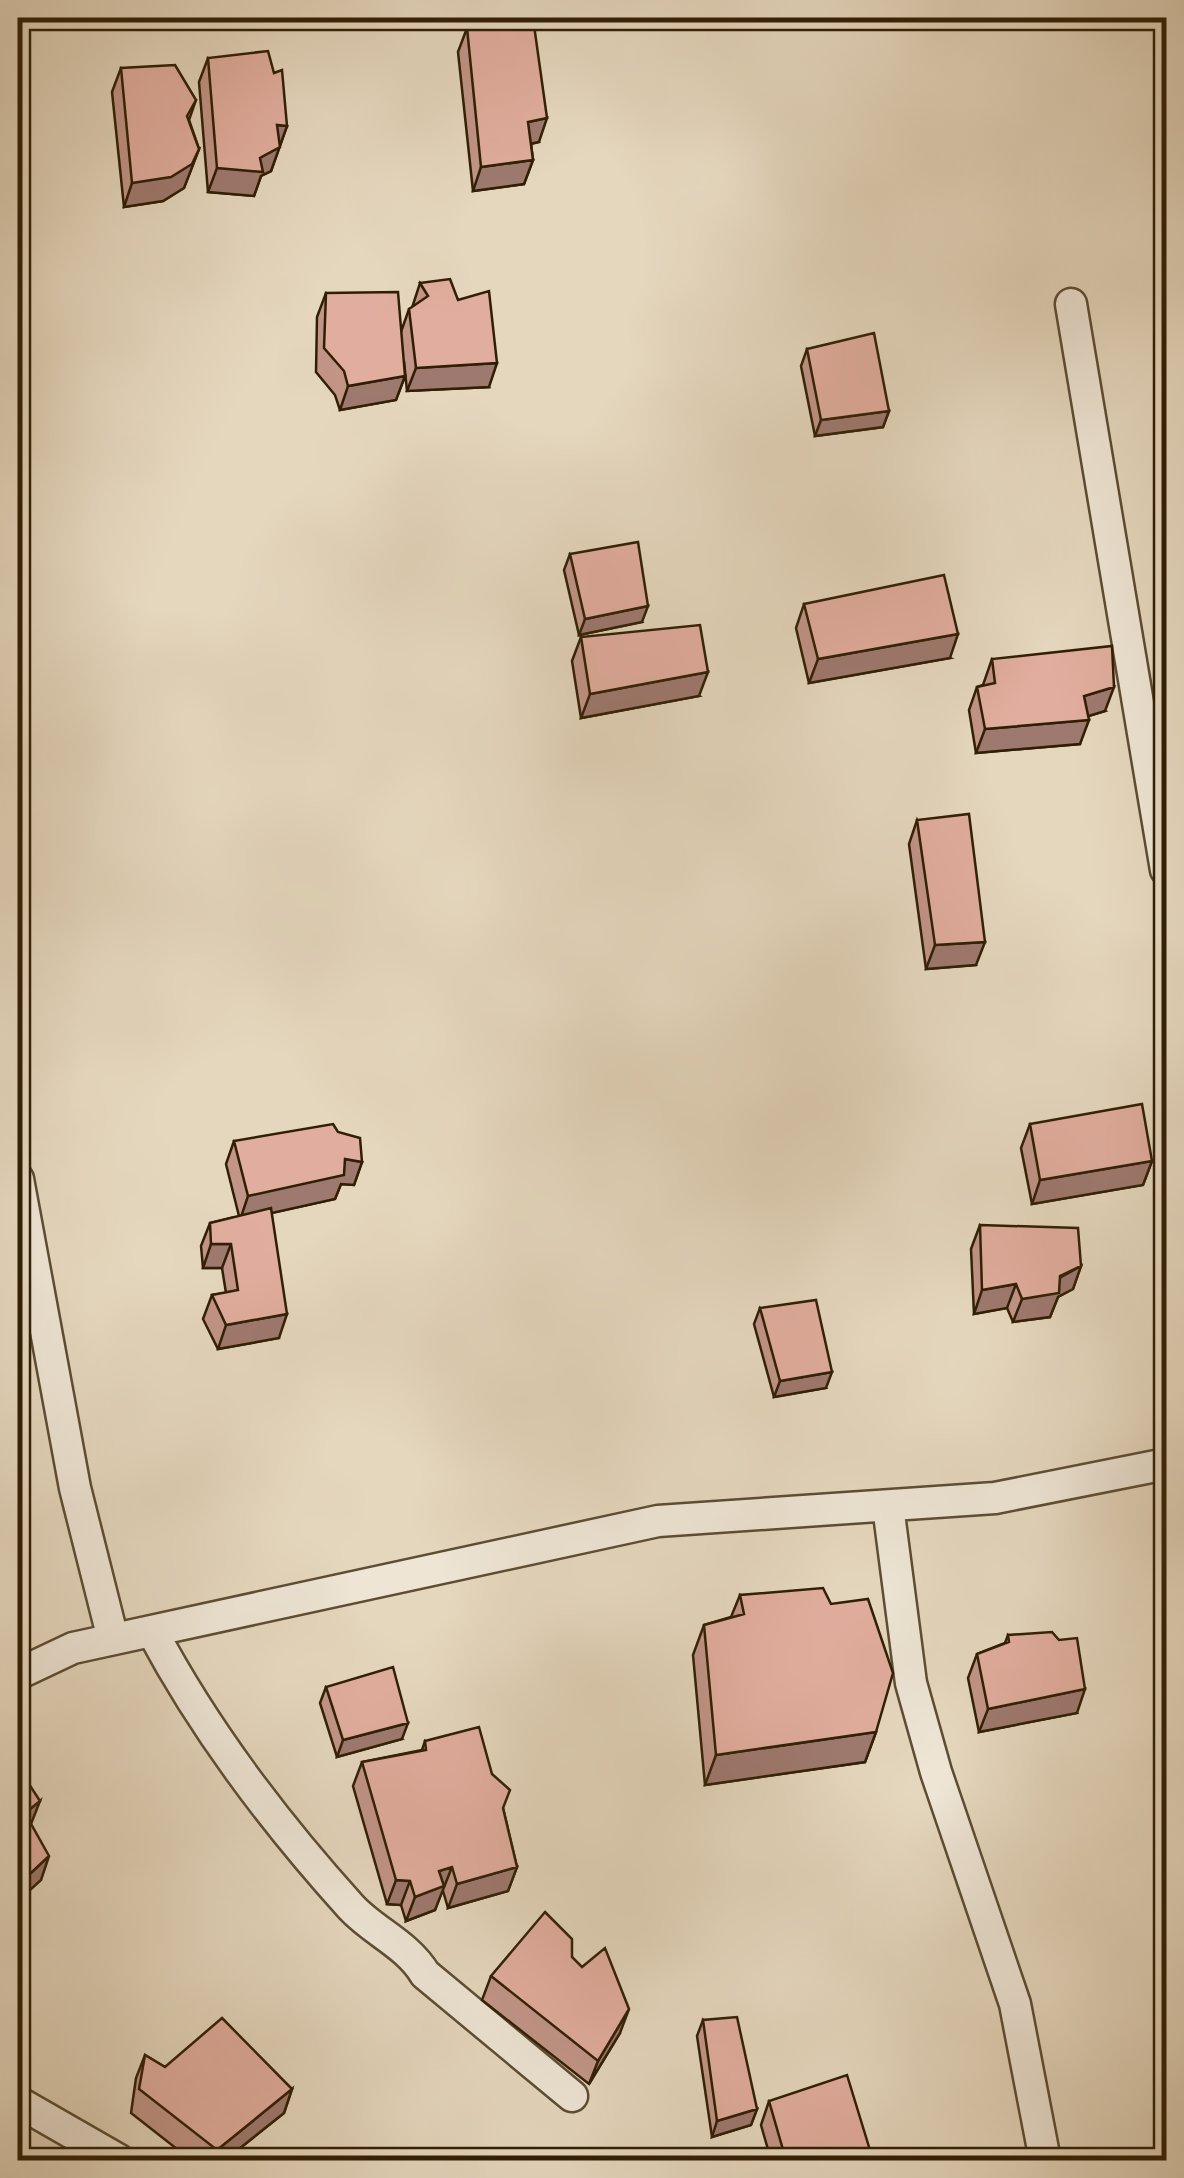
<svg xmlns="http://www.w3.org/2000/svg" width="1184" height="2178" font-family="Cardo,serif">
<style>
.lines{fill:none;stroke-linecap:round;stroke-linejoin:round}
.minor-casing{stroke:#5d4d33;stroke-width:35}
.minor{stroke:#eee5d5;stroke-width:30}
.wall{fill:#c29588;stroke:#301f05;stroke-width:2.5}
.shaded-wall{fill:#9e796f;stroke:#301f05;stroke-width:2.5}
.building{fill:#e1ad9e;stroke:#301f05;stroke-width:2.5}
</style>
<rect width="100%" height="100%" fill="#e5d7be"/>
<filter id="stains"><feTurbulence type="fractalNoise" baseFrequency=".002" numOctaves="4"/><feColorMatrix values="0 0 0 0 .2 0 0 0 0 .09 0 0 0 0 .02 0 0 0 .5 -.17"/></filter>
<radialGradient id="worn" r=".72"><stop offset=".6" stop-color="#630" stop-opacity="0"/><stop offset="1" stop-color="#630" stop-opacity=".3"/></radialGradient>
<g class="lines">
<defs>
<path id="minor" d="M 1071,304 L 1166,870
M 18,1179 L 75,1488 L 113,1639
M 888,1506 L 911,1683 L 936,1772 L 1015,2004 L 1045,2160
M 152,1631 C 204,1729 276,1824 351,1907 C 374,1932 407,1944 425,1974 L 572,2096
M 18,1674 L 73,1648 L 658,1521 L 995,1498 L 1166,1464
M 18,2102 L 119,2160"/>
</defs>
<use href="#minor" class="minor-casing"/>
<use href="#minor" class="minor"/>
</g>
<path class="wall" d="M 467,28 L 539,142 L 531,144 L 533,160 L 524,184 L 473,191 L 458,52 Z
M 208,58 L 287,126 L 271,171 L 261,176 L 254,196 L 208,192 L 199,82 Z
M 121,68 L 196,100 L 189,120 L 199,149 L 184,188 L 163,201 L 124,207 L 112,92 Z
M 420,283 L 489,387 L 407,391 L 404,361 L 405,376 L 396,400 L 340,410 L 335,395 L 316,372 L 317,317 L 326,293 L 401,332 L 409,309 L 412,308 Z
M 807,349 L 889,411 L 883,427 L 815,436 L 801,366 Z
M 570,554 L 642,622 L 579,635 L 564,570 Z
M 804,604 L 950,658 L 809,683 L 796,628 Z
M 581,637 L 699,696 L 581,718 L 572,661 Z
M 992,659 L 1105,711 L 1088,716 L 1080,744 L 976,753 L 969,710 L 977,687 L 983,685 Z
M 917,820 L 976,965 L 926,969 L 909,844 Z
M 1030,1124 L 1152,1161 L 1143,1185 L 1032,1204 L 1021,1148 Z
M 234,1141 L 362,1162 L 354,1185 L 341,1184 L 335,1199 L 271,1213 L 279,1338 L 218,1349 L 203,1319 L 212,1295 L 226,1293 L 222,1268 L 203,1268 L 201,1246 L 210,1223 L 239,1216 L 226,1164 Z
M 980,1225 L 1081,1266 L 1073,1289 L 1058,1297 L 1050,1317 L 1013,1322 L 1007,1308 L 974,1314 L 971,1249 Z
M 760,1308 L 826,1388 L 774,1397 L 754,1324 Z
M 740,1595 L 876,1732 L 865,1762 L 705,1785 L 693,1655 L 704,1625 L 731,1617 Z
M 1008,1635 L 1077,1713 L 979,1732 L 968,1678 L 977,1654 L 1005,1643 Z
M 326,1687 L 402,1739 L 337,1757 L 320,1703 Z
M 425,1741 L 503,1808 L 517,1867 L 508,1891 L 448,1908 L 443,1891 L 442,1891 L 435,1910 L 406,1921 L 401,1905 L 387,1904 L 353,1786 L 362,1762 L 422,1750 Z
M 572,1957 L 620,2033 L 589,2084 L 482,2000 L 491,1976 Z
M 703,2020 L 757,2109 L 751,2125 L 712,2137 L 697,2036 Z
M 145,2055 L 165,2067 L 292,2089 L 284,2113 L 225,2160 L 191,2160 L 131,2113 L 136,2078 Z
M 769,2101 L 873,2160 L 771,2160 L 761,2125 Z"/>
<path class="shaded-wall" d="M 547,118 L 539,142 L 519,146 L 528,122 Z
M 277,125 L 287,126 L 271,171 L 261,176 L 254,196 L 208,192 L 217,168 L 260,158 Z
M 199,149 L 184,188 L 163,201 L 124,207 L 132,183 Z
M 533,160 L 524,184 L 473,191 L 481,167 Z
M 497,363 L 489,387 L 407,391 L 416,368 Z
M 405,376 L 396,400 L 340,410 L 348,386 Z
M 889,411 L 883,427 L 815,436 L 821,420 Z
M 648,606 L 642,622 L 579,635 L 585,619 Z
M 958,634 L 950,658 L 809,683 L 818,659 Z
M 708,672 L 699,696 L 581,718 L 590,694 Z
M 1114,687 L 1105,711 L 1076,720 L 1084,696 Z
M 1089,720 L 1080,744 L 976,753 L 985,729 Z
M 985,942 L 976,965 L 926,969 L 935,945 Z
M 345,1159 L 362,1162 L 354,1185 L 341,1184 L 335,1199 L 240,1220 L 248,1196 Z
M 1152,1161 L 1143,1185 L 1032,1204 L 1040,1180 Z
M 211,1244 L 231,1244 L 222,1268 L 203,1268 Z
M 1081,1266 L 1073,1289 L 1058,1297 L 1050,1317 L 1013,1322 L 1022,1299 Z
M 1016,1284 L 1007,1308 L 974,1314 L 982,1290 Z
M 287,1314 L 279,1338 L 218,1349 L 226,1325 Z
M 832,1372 L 826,1388 L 774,1397 L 780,1381 Z
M 1085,1689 L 1077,1713 L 979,1732 L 988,1709 Z
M 408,1723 L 402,1739 L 337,1757 L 343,1740 Z
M 876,1732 L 865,1762 L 705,1785 L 716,1755 Z
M 40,1801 L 31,1824 L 25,1813 Z
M 49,1856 L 41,1880 L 18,1901 L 18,1885 Z
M 452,1867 L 435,1910 L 406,1921 L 415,1897 L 439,1871 Z
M 517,1867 L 508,1891 L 448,1908 L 457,1884 Z
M 396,1880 L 410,1881 L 401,1905 L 387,1904 Z
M 629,2009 L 620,2033 L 589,2084 L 598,2061 Z
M 292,2089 L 284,2113 L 225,2160 L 214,2160 L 217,2150 Z
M 757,2109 L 751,2125 L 712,2137 L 717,2121 Z"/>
<path class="building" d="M 525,18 L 533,18 L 547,118 L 528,122 L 533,160 L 481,167 L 467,28 Z
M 268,51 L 274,73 L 282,70 L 287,126 L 277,125 L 280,147 L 260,158 L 263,172 L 217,168 L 208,58 Z
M 175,65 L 196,100 L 187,116 L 199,149 L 192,164 L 171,177 L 132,183 L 121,68 Z
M 450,279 L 458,300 L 489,291 L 497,363 L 416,368 L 409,309 L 428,296 L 420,283 Z
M 398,292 L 405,376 L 348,386 L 344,371 L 324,348 L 326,293 Z
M 874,333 L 889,411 L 821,420 L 807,349 Z
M 638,542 L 648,606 L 585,619 L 570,554 Z
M 944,575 L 958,634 L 818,659 L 804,604 Z
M 700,625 L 708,672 L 590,694 L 581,637 Z
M 1112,646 L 1114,687 L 1084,696 L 1089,720 L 985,729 L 977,687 L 995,683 L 992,659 Z
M 969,814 L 985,942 L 935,945 L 917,820 Z
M 1142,1104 L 1152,1161 L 1040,1180 L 1030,1124 Z
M 333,1124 L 338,1132 L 360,1138 L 362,1162 L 345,1159 L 344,1175 L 248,1196 L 234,1141 Z
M 271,1208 L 287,1314 L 226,1325 L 212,1295 L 238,1290 L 231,1244 L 211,1244 L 210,1223 Z
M 980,1225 L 1078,1228 L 1081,1266 L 1060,1276 L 1059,1293 L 1022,1299 L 1016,1284 L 982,1290 Z
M 816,1300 L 832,1372 L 780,1381 L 760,1308 Z
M 823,1588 L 831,1604 L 868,1599 L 893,1673 L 876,1732 L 716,1755 L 704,1625 L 744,1614 L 740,1595 Z
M 1052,1632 L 1059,1640 L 1077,1638 L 1085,1689 L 988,1709 L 977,1654 L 1009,1642 L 1008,1635 Z
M 393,1667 L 408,1723 L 343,1740 L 326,1687 Z
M 479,1727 L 492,1774 L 510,1790 L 503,1808 L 517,1867 L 457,1884 L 452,1867 L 439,1871 L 444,1886 L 415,1897 L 410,1881 L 396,1880 L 362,1762 L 426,1750 L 425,1741 Z
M 18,1767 L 40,1801 L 25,1813 L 49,1856 L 18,1885 Z
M 545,1912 L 572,1939 L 572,1957 L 582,1967 L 605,1948 L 629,2009 L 598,2061 L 491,1976 Z
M 737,2017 L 757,2109 L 717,2121 L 703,2020 Z
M 222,2018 L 292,2089 L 217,2150 L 139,2089 L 145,2055 L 165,2067 Z
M 847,2075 L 873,2160 L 786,2160 L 769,2101 Z"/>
<rect width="1184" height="2178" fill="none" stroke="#e5d7be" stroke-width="60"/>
<rect x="20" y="20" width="1144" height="2138" fill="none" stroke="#301f05" stroke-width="5"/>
<rect x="30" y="30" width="1124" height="2118" fill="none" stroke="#301f05" stroke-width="2.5"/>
<rect width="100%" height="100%" filter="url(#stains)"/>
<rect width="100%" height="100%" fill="url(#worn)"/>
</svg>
